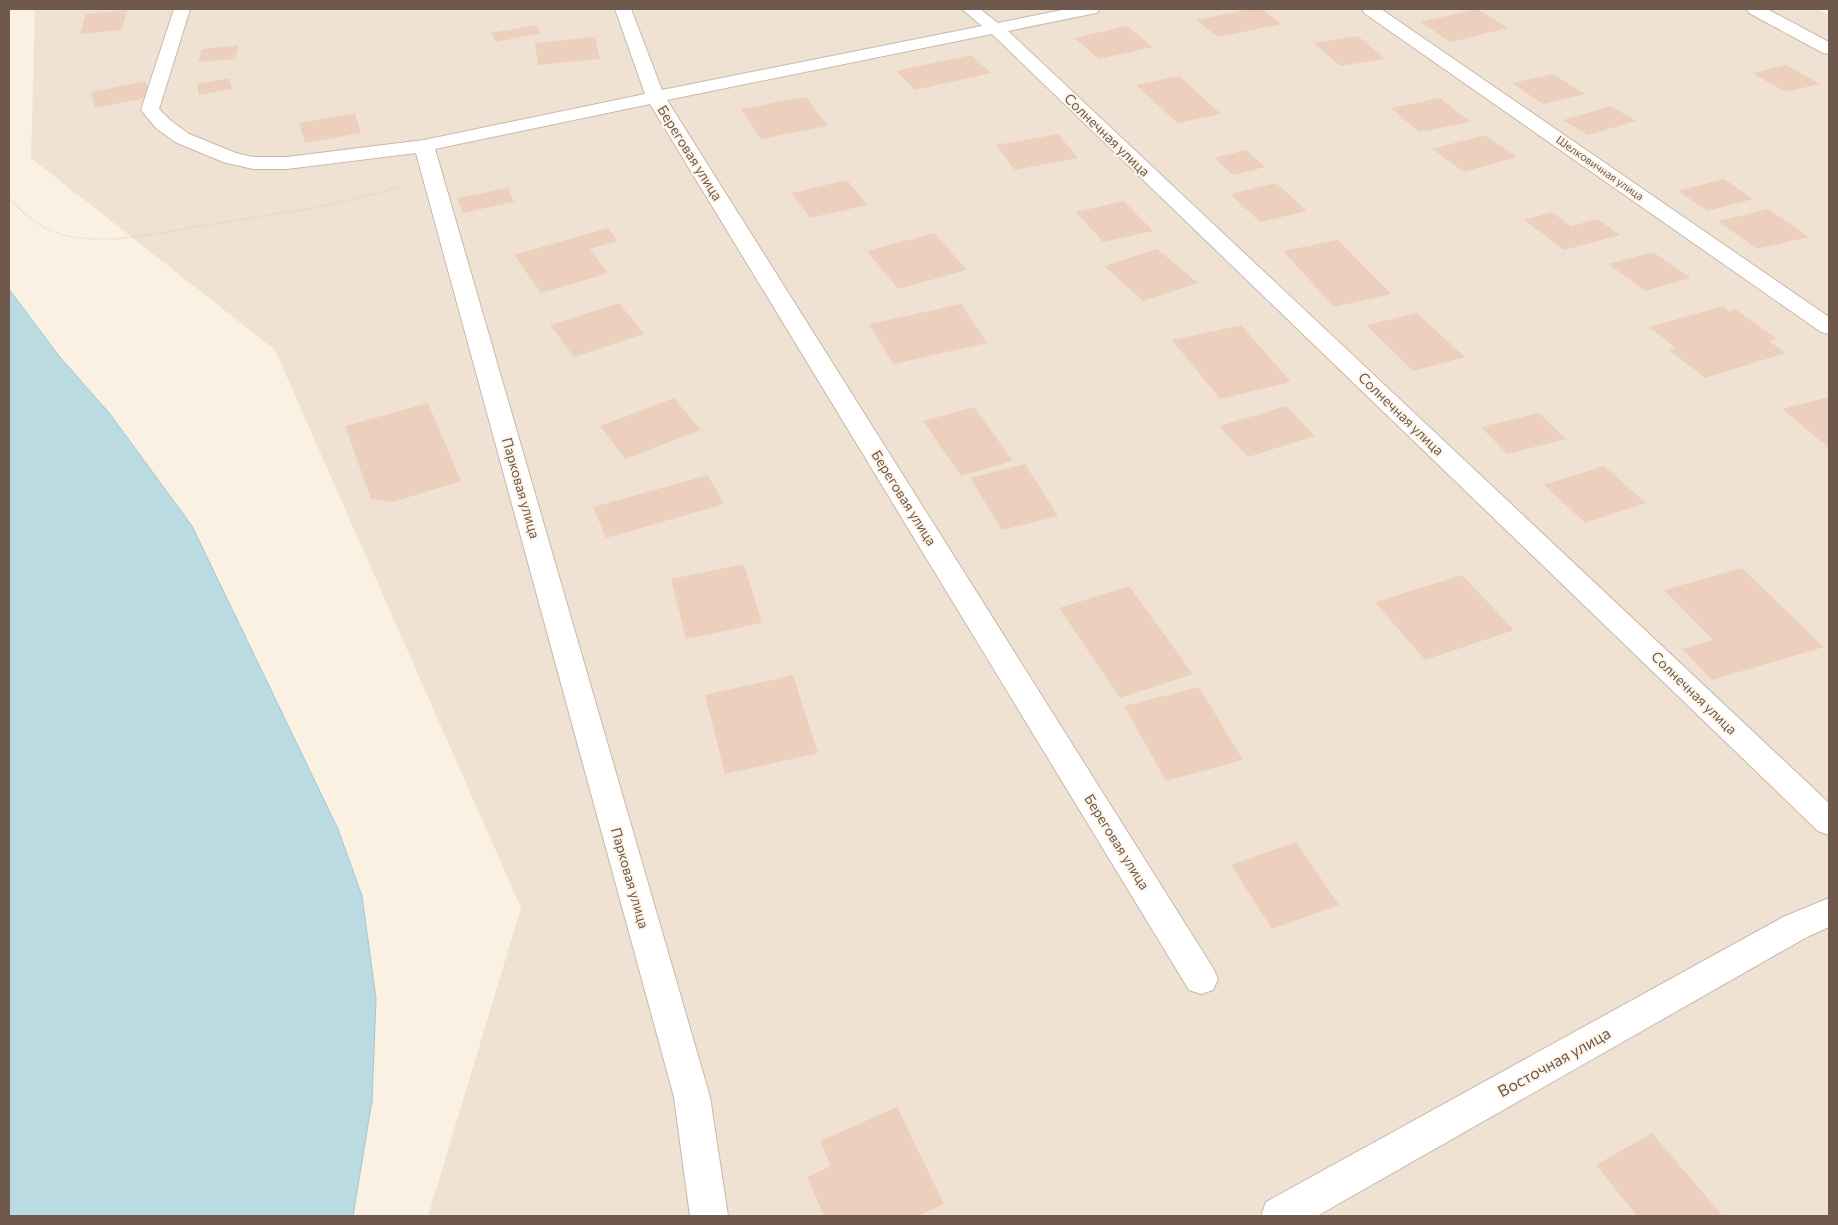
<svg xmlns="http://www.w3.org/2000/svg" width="1838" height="1225" font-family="Commissioner,sans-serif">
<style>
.residential{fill:#f0e2d2}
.water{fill:#b9dbe1;stroke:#a1cad1}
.building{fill:#ecd0bd}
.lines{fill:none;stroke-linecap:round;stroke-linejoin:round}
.minor-casing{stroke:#c9b8ab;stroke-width:2}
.path{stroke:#d0b3a1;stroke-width:2;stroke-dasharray:0.5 2.5;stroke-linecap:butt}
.minor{fill:#fff;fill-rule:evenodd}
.labels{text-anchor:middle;stroke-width:4;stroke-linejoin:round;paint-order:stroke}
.far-street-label{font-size:11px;fill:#6f584c;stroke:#fdf5e8}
.street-label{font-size:14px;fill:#6f584c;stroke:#fdf5e8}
.near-street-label{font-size:16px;fill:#6f584c;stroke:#fdf5e8}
</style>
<rect width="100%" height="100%" fill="#faf1e3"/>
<path class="residential" d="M 35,9 L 1816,9 L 1829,15 L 1829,1216 L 428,1216 L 521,908 L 275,350 L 31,158 Z"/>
<path class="water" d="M 9,289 L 59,356 L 110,414 L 192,526 L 338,829 L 362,896 L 376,999 L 372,1101 L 353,1216 L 9,1216 Z"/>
<path class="building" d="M 1250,9 L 1262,9 L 1282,24 L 1218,37 L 1196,20 Z
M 1477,9 L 1508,28 L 1451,42 L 1420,22 Z
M 127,10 L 122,30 L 80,34 L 86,14 Z
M 536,25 L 541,33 L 496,42 L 491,33 Z
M 1127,26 L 1153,47 L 1099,59 L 1074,38 Z
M 1358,36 L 1385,59 L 1340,66 L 1314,43 Z
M 595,37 L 600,59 L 538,65 L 535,43 Z
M 239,45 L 235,59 L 198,62 L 202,49 Z
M 971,55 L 991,73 L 915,90 L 896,71 Z
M 1786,65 L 1820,84 L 1785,92 L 1752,73 Z
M 1553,74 L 1585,94 L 1543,104 L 1512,83 Z
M 1179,76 L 1221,114 L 1177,123 L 1136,85 Z
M 229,78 L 232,89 L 199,95 L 197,84 Z
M 146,81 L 151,97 L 95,108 L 91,92 Z
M 806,97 L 828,126 L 761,139 L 741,109 Z
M 1440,98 L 1471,122 L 1419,132 L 1391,108 Z
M 1611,106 L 1636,121 L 1588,135 L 1563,120 Z
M 355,113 L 361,133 L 305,143 L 299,123 Z
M 1058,134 L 1078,158 L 1015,170 L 996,145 Z
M 1485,135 L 1517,157 L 1464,172 L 1432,149 Z
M 1246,150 L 1265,167 L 1233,175 L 1214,158 Z
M 1724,179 L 1753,199 L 1707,211 L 1678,191 Z
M 847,180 L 867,205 L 810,218 L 791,193 Z
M 1276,183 L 1307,211 L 1260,222 L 1230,194 Z
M 508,188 L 514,202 L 463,213 L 457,198 Z
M 1124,201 L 1153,231 L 1103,242 L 1076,212 Z
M 1768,209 L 1809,237 L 1757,249 L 1718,221 Z
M 1552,212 L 1571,226 L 1598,219 L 1620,235 L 1564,250 L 1524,220 Z
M 608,228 L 618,241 L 590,249 L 608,273 L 541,293 L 514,255 Z
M 934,233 L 967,270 L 898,289 L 867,251 Z
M 1338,240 L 1391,294 L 1334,307 L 1283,251 Z
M 1157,249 L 1198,283 L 1143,301 L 1104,266 Z
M 1653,252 L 1691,278 L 1645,291 L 1608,264 Z
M 619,303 L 644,334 L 574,357 L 550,325 Z
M 961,304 L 987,343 L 893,364 L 869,324 Z
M 1723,306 L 1729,311 L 1735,309 L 1777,339 L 1769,341 L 1786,353 L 1705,378 L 1669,350 L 1676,348 L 1649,327 Z
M 1417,313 L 1465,357 L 1413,371 L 1366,325 Z
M 1241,325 L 1291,382 L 1220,399 L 1172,340 Z
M 1829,397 L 1829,448 L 1782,409 Z
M 674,398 L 701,430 L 625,459 L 600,426 Z
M 428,403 L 461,481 L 393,502 L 371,499 L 345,426 Z
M 1286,406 L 1315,436 L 1248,457 L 1219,426 Z
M 974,407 L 1013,461 L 961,476 L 923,421 Z
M 1539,413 L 1566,439 L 1507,454 L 1481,427 Z
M 1025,464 L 1058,516 L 1002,530 L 970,478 Z
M 1604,466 L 1646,503 L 1585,523 L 1544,485 Z
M 708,475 L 724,504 L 606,538 L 593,507 Z
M 744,564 L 762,623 L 686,639 L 671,579 Z
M 1742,568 L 1824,647 L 1712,680 L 1682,649 L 1713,640 L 1664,590 Z
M 1462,575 L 1514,630 L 1425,660 L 1375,602 Z
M 1129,586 L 1193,674 L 1120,698 L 1059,608 Z
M 793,675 L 818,753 L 725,774 L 705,695 Z
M 1199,687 L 1243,760 L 1166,781 L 1124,706 Z
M 1296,842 L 1339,905 L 1272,929 L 1231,865 Z
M 897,1107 L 944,1204 L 918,1216 L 824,1216 L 807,1177 L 831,1166 L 820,1141 Z
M 1652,1133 L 1723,1216 L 1637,1216 L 1596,1165 Z"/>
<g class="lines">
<defs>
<path id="minor" d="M 174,9 L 190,9 L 159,109 L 170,120 L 189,134 L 236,153 L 253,157 L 287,157 L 424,140 L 645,94 L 615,9 L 631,9 L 662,90 L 982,26 L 962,9 L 980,9 L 998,23 L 1067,9 L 1099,9 L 1097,13 L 1091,14 L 1008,31 L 1829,803 L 1829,835 L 1818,831 L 992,34 L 667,100 L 1213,968 L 1218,979 L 1213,990 L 1201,994 L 1189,990 L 650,104 L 435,149 L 710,1097 L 728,1216 L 690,1216 L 674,1097 L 416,153 L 287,169 L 253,169 L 223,162 L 175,142 L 156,128 L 141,110 Z
M 1362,9 L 1381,9 L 1829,317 L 1829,334 L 1821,332 L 1364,13 Z
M 1747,9 L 1767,9 L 1829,42 L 1829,54 L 1823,53 L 1749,13 Z
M 1829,898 L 1829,927 L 1807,937 L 1317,1216 L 1261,1216 L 1266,1202 L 1783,917 Z"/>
</defs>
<use href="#minor" class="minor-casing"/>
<path class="path" d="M 9,197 C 25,216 43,231 68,236 C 111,245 158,233 200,226 C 268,215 335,207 401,186"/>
<use href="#minor" class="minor"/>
</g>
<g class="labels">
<g class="far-street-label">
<text transform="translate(1600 168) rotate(35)" y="4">Шелковичная улица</text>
</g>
<g class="street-label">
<text transform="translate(1107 135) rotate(44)" y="5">Солнечная улица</text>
<text transform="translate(690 153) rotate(58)" y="5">Береговая улица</text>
<text transform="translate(1401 414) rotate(44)" y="5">Солнечная улица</text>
<text transform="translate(521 488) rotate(74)" y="5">Парковая улица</text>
<text transform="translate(904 498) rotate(58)" y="5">Береговая улица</text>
<text transform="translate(1694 693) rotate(44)" y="5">Солнечная улица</text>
<text transform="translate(1117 842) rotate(58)" y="5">Береговая улица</text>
<text transform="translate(630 878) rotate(74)" y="5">Парковая улица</text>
</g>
<g class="near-street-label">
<text transform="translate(1554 1062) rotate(-29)" y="6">Восточная улица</text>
</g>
</g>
<rect width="1838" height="1225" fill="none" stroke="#6f584c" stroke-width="20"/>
</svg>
